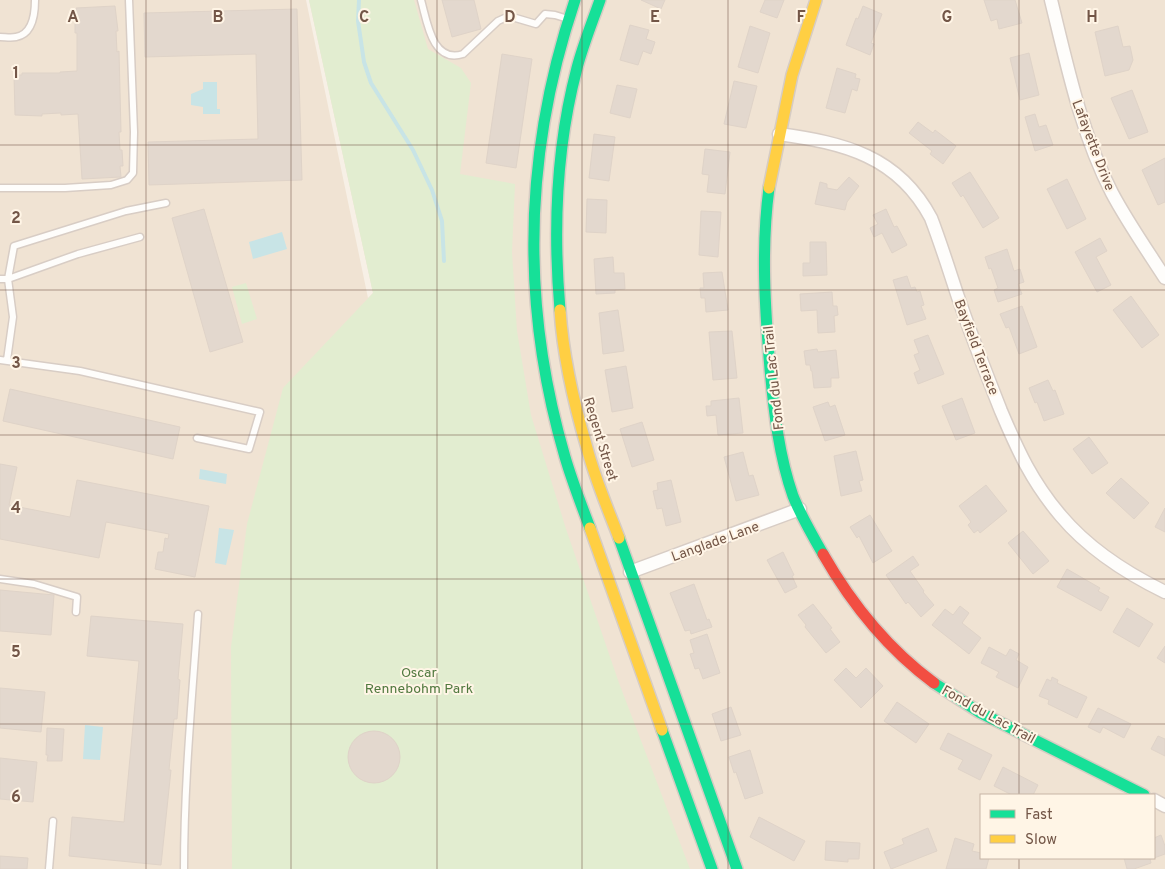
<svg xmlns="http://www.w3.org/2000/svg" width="1165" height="869" font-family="Overpass,sans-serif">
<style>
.residential{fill:#f0e3d3;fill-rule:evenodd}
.green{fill:#e2edd0}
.water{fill:#c8e4e6}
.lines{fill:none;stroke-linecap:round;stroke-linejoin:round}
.stream{stroke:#c8e4e6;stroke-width:4}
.building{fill:#e3d8ce;stroke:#dfd3c8}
.lane-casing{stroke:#d8cdc5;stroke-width:9}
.street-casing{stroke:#d8cdc5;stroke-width:15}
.fast-casing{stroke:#d6ccc3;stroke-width:14}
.slow-casing{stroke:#d6ccc3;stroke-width:14}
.jam-casing{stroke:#d6ccc3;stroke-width:14}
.lane{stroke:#fefdfb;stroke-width:6}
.street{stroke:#fefdfb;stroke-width:12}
.fast{stroke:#16e098;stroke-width:11}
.slow{stroke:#ffcf43;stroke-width:11}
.jam{stroke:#f24e42;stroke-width:11}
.grid{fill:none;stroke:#735647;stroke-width:1;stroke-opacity:0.55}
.labels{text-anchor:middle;stroke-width:4;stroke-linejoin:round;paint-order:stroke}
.street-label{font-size:14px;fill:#735647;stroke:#fff5e6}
.park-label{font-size:14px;fill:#51793f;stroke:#fff5e6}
.grid-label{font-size:16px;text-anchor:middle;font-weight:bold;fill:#735647;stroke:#fff5e6;stroke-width:4;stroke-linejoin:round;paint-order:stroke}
</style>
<rect width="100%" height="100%" fill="#f7f0e6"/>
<path class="residential" d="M 0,0 L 306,0 L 368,298 L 373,293 L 309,0 L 1165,0 L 1165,869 L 0,869 ZM 981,795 L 1154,795 L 1154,858 L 981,858 Z"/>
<path class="green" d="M 309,0 L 414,0 L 428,49 L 461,68 L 471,83 L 460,174 L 515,184 L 512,252 L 517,331 L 531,415 L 566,529 L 619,683 L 690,869 L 232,869 L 231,647 L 247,524 L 283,388 L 373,293 Z
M 246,283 L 257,319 L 242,324 L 232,287 Z"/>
<path class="water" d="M 203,82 L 217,82 L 217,109 L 220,109 L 220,114 L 203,114 L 203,107 L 191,105 L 191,94 L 203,89 Z
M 282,232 L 287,249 L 253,259 L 249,242 Z
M 200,469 L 227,474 L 226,484 L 199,479 Z
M 219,528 L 234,530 L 226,565 L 215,563 Z
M 85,725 L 103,727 L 100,760 L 83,759 Z"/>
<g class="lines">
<path class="stream" d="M 359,0 L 358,21 L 364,62 L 371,83 L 413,150 L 432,190 L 442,221 L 444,261"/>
</g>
<path class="building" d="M 442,0 L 474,0 L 481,29 L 452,37 Z
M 641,0 L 665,0 L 661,9 Z
M 765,0 L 784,0 L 777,18 L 760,12 Z
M 984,0 L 1015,0 L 1022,23 L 999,29 L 997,19 L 991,21 Z
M 115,6 L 118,31 L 116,31 L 117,52 L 119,51 L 121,132 L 119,132 L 120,150 L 122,150 L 123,166 L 120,166 L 121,177 L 82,179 L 78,114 L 61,115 L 61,113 L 42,114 L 42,116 L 15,115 L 14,75 L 22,75 L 22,73 L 60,73 L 60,72 L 77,71 L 77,33 L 75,33 L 75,18 L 76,18 L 76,8 Z
M 863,6 L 882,14 L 871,43 L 874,44 L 870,55 L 846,45 L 856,18 L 858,19 Z
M 297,9 L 302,180 L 149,185 L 148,142 L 258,139 L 256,54 L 145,57 L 144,13 Z
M 630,25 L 649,30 L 646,39 L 655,42 L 651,54 L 643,51 L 638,65 L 620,60 Z
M 750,26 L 770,33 L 758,73 L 738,67 Z
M 1118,26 L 1123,47 L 1130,46 L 1133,60 L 1129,70 L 1105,76 L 1095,32 Z
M 1029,53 L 1039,95 L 1020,100 L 1010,58 Z
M 502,54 L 532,59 L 516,168 L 486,163 Z
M 837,68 L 856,74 L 855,78 L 860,79 L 857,91 L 852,89 L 845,113 L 826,108 Z
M 734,81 L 757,86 L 746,128 L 724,124 Z
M 617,85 L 637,89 L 630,118 L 610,113 Z
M 1132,90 L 1148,132 L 1129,139 L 1111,98 Z
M 1035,114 L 1039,127 L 1046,125 L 1053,145 L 1035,151 L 1025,117 Z
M 918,122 L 933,133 L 935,130 L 956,146 L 943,164 L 930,154 L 932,151 L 909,133 Z
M 594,134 L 615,137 L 609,181 L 589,178 Z
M 705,149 L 730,152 L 725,194 L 707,192 L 709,175 L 702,174 Z
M 1165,158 L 1165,202 L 1158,205 L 1142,170 Z
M 970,172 L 999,218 L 983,228 L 963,195 L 961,197 L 952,183 Z
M 849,177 L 859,186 L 847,202 L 845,210 L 815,204 L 820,182 L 827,184 L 827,188 L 837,190 Z
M 1067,179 L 1086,219 L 1067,229 L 1047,189 Z
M 587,199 L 607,200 L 606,233 L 586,232 Z
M 204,209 L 243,342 L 210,352 L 172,218 Z
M 886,209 L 894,227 L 897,226 L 907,245 L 892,253 L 882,233 L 874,237 L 870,228 L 878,224 L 873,215 Z
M 701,211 L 721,212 L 718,257 L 699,255 Z
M 1100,238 L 1107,251 L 1096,257 L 1111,285 L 1097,292 L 1075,252 Z
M 810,242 L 826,242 L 827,275 L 803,276 L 803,263 L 810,263 Z
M 1007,249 L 1014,271 L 1020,269 L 1024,282 L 1018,284 L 1022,294 L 998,302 L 994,290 L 998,288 L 991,268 L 989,269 L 985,257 Z
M 613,257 L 614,273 L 624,273 L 625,289 L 615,290 L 615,293 L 596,294 L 594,259 Z
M 722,272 L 728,310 L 706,312 L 705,298 L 701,298 L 700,288 L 704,288 L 703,273 Z
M 907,276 L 911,288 L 915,287 L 917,292 L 920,291 L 924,305 L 921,306 L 926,319 L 907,325 L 893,280 Z
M 832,292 L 833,306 L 837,306 L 838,315 L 834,316 L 835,332 L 818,333 L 817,310 L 801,311 L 800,294 Z
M 1131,296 L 1159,335 L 1142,348 L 1113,310 Z
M 1022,306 L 1037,347 L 1019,354 L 1009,327 L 1006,328 L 1000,314 Z
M 618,310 L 624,351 L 603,354 L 599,313 Z
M 732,331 L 737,378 L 713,380 L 709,332 Z
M 928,335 L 944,374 L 918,384 L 914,373 L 920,370 L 914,355 L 919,353 L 914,340 Z
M 817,349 L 818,352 L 836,350 L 839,378 L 831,378 L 831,387 L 814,388 L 812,371 L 811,371 L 810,365 L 806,365 L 804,351 Z
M 626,366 L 633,408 L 612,412 L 605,370 Z
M 1048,380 L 1053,391 L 1055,390 L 1064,414 L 1044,421 L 1037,402 L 1035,403 L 1029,388 Z
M 10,389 L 180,427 L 173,459 L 3,421 Z
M 739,398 L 743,433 L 718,435 L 716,415 L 707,416 L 706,406 L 711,406 L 711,401 Z
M 962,398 L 975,433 L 956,440 L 942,406 Z
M 828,402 L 830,407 L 835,405 L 845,435 L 825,441 L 813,407 Z
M 642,422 L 654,460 L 632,467 L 620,429 Z
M 1089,437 L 1108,463 L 1092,474 L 1073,449 Z
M 856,451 L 863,480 L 859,481 L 862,491 L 841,496 L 834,456 Z
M 743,452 L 749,476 L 753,475 L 759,495 L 736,501 L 724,457 Z
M 0,464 L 17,467 L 9,505 L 70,517 L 77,480 L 209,506 L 195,577 L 155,569 L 158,552 L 163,552 L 165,538 L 168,539 L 169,534 L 106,522 L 99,558 L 0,539 Z
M 1121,478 L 1149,503 L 1134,519 L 1106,493 Z
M 671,480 L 681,522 L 666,526 L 662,508 L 657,509 L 653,491 L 658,490 L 657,483 Z
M 986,485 L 1007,511 L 980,533 L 978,530 L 974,533 L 968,525 L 971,522 L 959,506 Z
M 1165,508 L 1165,532 L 1155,527 Z
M 870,515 L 892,551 L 873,563 L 859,536 L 857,538 L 850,527 Z
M 1023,531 L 1049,561 L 1033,574 L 1008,543 Z
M 783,552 L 794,575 L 792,576 L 797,587 L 785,593 L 767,560 Z
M 913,556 L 919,565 L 910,571 L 924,591 L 923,592 L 934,605 L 921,617 L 908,602 L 906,604 L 886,575 Z
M 1067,569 L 1100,588 L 1098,591 L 1109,597 L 1101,611 L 1057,587 Z
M 694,584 L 707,620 L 709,619 L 712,627 L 691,634 L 690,630 L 685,631 L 670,593 Z
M 0,590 L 54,595 L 51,635 L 0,631 Z
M 813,604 L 832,628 L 830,629 L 840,642 L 826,653 L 805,627 L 806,625 L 798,615 Z
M 960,606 L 969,613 L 962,623 L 981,638 L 969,654 L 932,625 L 945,609 L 953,615 Z
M 1127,608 L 1153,624 L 1139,647 L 1113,632 Z
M 91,616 L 183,624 L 178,679 L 180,680 L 177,719 L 174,719 L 169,770 L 171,770 L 161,865 L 69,856 L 72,817 L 124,822 L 139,661 L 87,656 Z
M 707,634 L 720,673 L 703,679 L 699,668 L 695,669 L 690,654 L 694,653 L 690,640 Z
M 1165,646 L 1165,663 L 1157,658 Z
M 989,647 L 1006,656 L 1010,649 L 1019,654 L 1016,660 L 1028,667 L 1018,688 L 996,677 L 999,672 L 981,663 Z
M 846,668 L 856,678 L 866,668 L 883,686 L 861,708 L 834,680 Z
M 1052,677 L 1058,680 L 1057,683 L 1087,697 L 1077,718 L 1048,704 L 1049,700 L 1039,696 L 1047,679 L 1051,681 Z
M 0,688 L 45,692 L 41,732 L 0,728 Z
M 897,702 L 929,724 L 916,743 L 884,721 Z
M 731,707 L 741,735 L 721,741 L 712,714 Z
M 1098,708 L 1131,724 L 1124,738 L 1103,727 L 1100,733 L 1088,727 Z
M 47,728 L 64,729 L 62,761 L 47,761 L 48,755 L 46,755 Z
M348 757a26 26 0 1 1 52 0a26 26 0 1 1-52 0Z
M 948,733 L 992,755 L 980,780 L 958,769 L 963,760 L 940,749 Z
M 1158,736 L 1165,739 L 1165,756 L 1151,749 Z
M 750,750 L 763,793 L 745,799 L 736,772 L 734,773 L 729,757 Z
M 0,758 L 37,762 L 33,802 L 0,799 Z
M 1003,767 L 1038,785 L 1033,795 L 1012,795 L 994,786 Z
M 759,817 L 805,841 L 794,861 L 750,837 Z
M 928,828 L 937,851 L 891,869 L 884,852 L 904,844 L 902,839 Z
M 1161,835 L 1165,846 L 1165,854 L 1154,858 L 1154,838 Z
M 955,838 L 974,844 L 972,851 L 981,853 L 981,858 L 989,858 L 986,869 L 946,869 Z
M 826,841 L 860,843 L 859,859 L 848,859 L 848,862 L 825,860 Z
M 0,856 L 28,858 L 27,869 L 0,869 Z
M 1124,858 L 1154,858 L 1150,859 L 1151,863 L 1134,869 L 1127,869 Z"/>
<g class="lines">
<defs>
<path id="lane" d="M 421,0 C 427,21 432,64 463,54 L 498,21 L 509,16 L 536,24 L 545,14 L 555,15 L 568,19
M 0,37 C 5,37 11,38 16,37 C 33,34 35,13 35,0
M 0,188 L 65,188 L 111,185 L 127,180 L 133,173 L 134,132 L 129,0
M 0,279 L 8,279 L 14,246 L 126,211 L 166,203
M 0,360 L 80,371 L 260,412 L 249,449 L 197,438
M 7,360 L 13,317 L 8,279 L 78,254 L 140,237
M 0,579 L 34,584 L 77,597 L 76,612
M 49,869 L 53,821
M 184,869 C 184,784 192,699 198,614"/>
<path id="street" d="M 1051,0 C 1067,65 1081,133 1112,193 C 1128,223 1147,250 1165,278
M 779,134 C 844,143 898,156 931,218 C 941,244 949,270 958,297 C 971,335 986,373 1001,411 C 1018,451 1032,482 1061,516 C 1088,548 1128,574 1165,592
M 630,572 L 800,509
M 1154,800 L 1165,806"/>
<path id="fast" d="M 575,0 C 524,151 520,303 565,457 C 572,481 581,504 590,528
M 769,188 C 761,248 765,309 770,369 C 774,412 779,456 793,496 C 801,516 812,535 823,554
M 560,310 C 553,229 556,147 577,68 C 583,45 592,23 600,0
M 619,538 L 737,869
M 934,683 L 979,712 L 1144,795
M 662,730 L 712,869"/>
<path id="slow" d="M 769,188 L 792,75 L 816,0
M 560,310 C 563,356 574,404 587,448 C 595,479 608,509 619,538
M 590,528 L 662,730"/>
<path id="jam" d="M 823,554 C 851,603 888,649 934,683"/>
</defs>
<use href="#lane" class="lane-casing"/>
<use href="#street" class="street-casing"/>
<use href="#fast" class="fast-casing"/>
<use href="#slow" class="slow-casing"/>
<use href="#jam" class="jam-casing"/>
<use href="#lane" class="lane"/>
<use href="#street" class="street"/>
<use href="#fast" class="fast"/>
<use href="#slow" class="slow"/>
<use href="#jam" class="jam"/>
</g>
<path class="grid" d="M 146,0 L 146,869M 291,0 L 291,869M 437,0 L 437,869M 582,0 L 582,869M 728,0 L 728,869M 874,0 L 874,869M 1019,0 L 1019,795M 0,145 L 1165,145M 0,290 L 1165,290M 0,435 L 1165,435M 0,579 L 1165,579M 0,724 L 1165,724M 1019,858 L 1019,869"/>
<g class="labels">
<g class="street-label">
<text transform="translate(1094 145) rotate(69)" y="5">Lafayette Drive</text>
<text transform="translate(977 347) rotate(69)" y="5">Bayfield Terrace</text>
<text transform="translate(773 378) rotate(-96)" y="5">Fond du Lac Trail</text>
<text transform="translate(601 439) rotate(73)" y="5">Regent Street</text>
<text transform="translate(715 541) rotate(-20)" y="5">Langlade Lane</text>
<text transform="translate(989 714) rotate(29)" y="5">Fond du Lac Trail</text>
</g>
<g class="park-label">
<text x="419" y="677">Oscar<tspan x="419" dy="16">Rennebohm Park</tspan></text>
</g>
</g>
<g class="grid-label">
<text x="73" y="22">A</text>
<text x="218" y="22">B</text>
<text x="364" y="22">C</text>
<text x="510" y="22">D</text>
<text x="655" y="22">E</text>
<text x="801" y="22">F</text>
<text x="947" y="22">G</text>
<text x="1092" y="22">H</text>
<text x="16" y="78">1</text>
<text x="16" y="223">2</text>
<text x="16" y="368">3</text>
<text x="16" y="513">4</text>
<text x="16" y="657">5</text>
<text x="16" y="802">6</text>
</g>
<rect x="980" y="794" width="175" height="65" fill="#fff5e6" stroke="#c7b5a6"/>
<rect x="990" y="810" width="25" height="8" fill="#16e098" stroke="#c7b5a6"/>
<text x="1025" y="819" font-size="15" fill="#735647">Fast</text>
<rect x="990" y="835" width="25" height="8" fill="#ffcf43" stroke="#c7b5a6"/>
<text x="1025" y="844" font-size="15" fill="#735647">Slow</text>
</svg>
